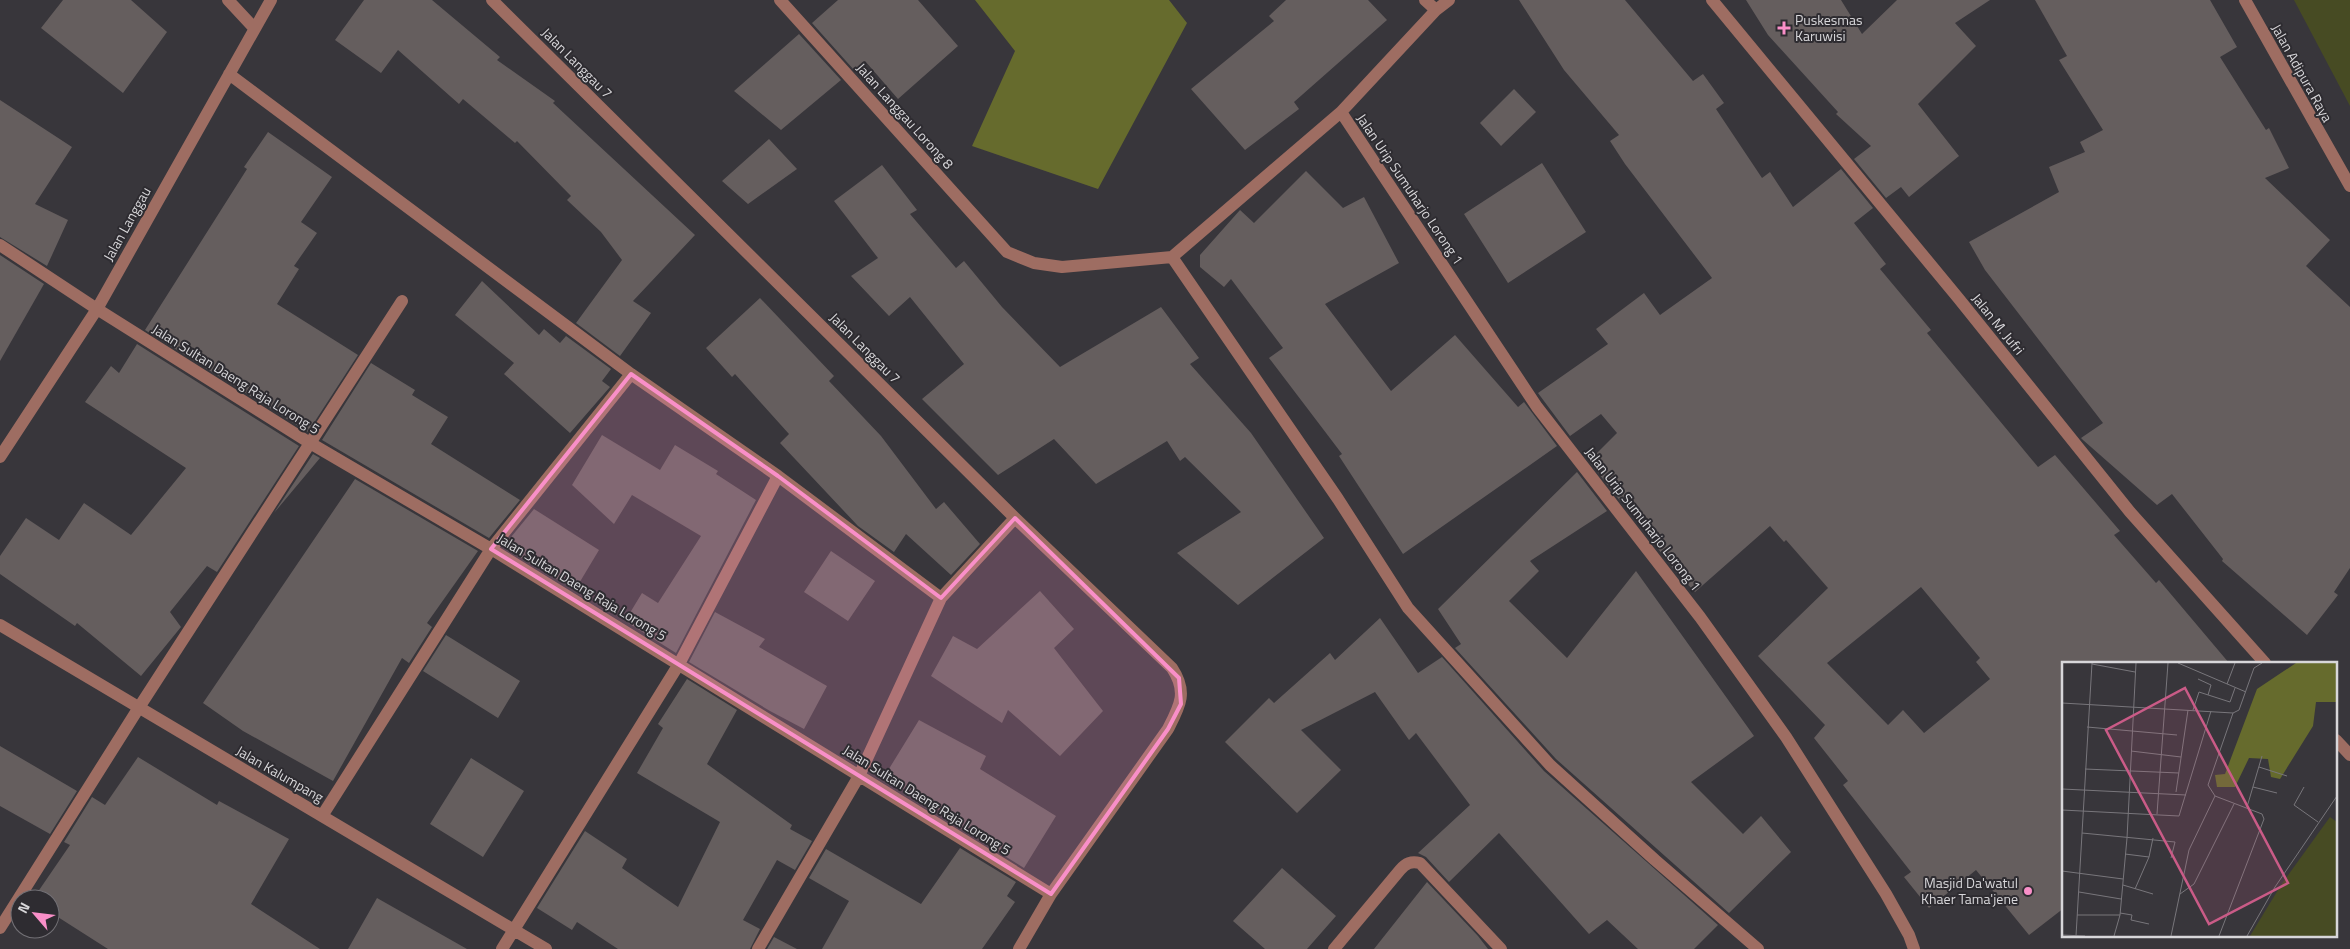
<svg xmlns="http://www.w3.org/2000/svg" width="2350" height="949" font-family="'Titillium Web',sans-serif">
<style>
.green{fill:#474b23}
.forest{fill:#666b2d}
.building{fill:#655e5e;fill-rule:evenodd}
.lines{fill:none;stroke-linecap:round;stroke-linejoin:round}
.minor{stroke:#9e6d62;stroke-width:12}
.marked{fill:#f98fc8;fill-opacity:0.2;stroke:#f98fc8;stroke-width:4;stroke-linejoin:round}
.poi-dot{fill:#f98fc8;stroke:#2e2c31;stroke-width:2}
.labels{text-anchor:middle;stroke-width:4;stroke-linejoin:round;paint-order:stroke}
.poi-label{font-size:14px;fill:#d8d7da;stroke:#2e2c31;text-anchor:start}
.street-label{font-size:14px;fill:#d8d7da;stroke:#2e2c31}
.inset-road{fill:none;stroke:#78767b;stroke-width:1}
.view{fill:#ca5b87;fill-opacity:0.15;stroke:#ca5b87;stroke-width:2.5}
.inset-edge{fill:none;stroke:#d8d7da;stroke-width:2.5}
</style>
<rect width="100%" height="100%" fill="#38363b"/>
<path class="green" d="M 2294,0 L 2350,0 L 2350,106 Z"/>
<path class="forest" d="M 975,0 L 1169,0 L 1187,23 L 1098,189 L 972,146 L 1015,51 Z"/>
<path class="building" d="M 63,0 L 131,0 L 167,32 L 123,93 L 41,28 Z
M 364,0 L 432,0 L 500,57 L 497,60 L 555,101 L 553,103 L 695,235 L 633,301 L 651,313 L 620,356 L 576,323 L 622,260 L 601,232 L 567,200 L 571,196 L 517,141 L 515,143 L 463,99 L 459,104 L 398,50 L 381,73 L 335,40 Z
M 838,0 L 918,0 L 958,46 L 898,99 L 865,61 L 854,70 L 812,23 Z
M 1286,0 L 1368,0 L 1387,20 L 1294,102 L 1299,109 L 1245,150 L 1191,89 L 1274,21 L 1269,16 Z
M 1519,0 L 1625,0 L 1693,81 L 1703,74 L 1724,103 L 1716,109 L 1762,178 L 1770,172 L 1793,207 L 1841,169 L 1873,208 L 1854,223 L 1886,264 L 1880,269 L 1931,330 L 1927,333 L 2038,467 L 2055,455 L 2120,531 L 2114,535 L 2156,583 L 2159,580 L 2229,663 L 2064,663 L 2064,908 L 2029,935 L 1976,870 L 1929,908 L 1904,877 L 1911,872 L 1843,785 L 1848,781 L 1814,738 L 1825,725 L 1758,656 L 1828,588 L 1786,540 L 1784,542 L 1770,526 L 1695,592 L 1676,572 L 1656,546 L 1661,539 L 1629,497 L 1621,502 L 1589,461 L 1617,433 L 1601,414 L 1570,436 L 1538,393 L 1608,344 L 1596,329 L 1644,293 L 1660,315 L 1712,278 L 1625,164 L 1610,141 L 1619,135 L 1564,70 ZM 1921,587 L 1980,658 L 1976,662 L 1990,679 L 1924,733 L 1903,710 L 1888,725 L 1827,663 Z
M 1746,0 L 1841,0 L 1862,34 L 1897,0 L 1990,0 L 1955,23 L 1976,46 L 1918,104 L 1959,156 L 1909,197 L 1901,187 L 1886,198 L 1854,159 L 1871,146 L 1836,114 L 1838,112 L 1768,35 Z
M 2035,0 L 2210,0 L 2237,47 L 2220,57 L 2266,130 L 2269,128 L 2289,168 L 2265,178 L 2330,240 L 2306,266 L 2350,307 L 2350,568 L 2334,592 L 2338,595 L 2307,635 L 2222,561 L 2223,559 L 2172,494 L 2157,505 L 2083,440 L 2081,438 L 2103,423 L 1985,270 L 1969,242 L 2059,192 L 2049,167 L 2085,152 L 2080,142 L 2103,130 L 2059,60 L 2067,56 Z
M 799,34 L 841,80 L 781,130 L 734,91 Z
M 1514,89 L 1536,112 L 1501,146 L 1480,123 Z
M 0,100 L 72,147 L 35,204 L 68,220 L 47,266 L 0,237 Z
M 268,132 L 332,177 L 301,222 L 317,233 L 294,266 L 299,269 L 277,304 L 358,355 L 308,432 L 145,330 L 247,169 L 244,167 Z
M 769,139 L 797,169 L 748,204 L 722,181 Z
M 1542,163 L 1586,232 L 1508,283 L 1464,214 Z
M 882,165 L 917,210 L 910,214 L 956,268 L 964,261 L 1002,307 L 1060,367 L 1161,307 L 1199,358 L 1190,364 L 1251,433 L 1324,538 L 1238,605 L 1177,553 L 1241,512 L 1185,457 L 1180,461 L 1167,441 L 1096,484 L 1054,439 L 998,475 L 922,399 L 964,364 L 910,297 L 889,316 L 851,276 L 878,258 L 834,201 Z
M 1306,171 L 1343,208 L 1364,197 L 1399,263 L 1325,304 L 1391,391 L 1455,335 L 1518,407 L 1524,402 L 1557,446 L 1403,554 L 1339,456 L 1342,454 L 1269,358 L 1283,348 L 1231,279 L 1224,287 L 1200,267 L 1200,255 L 1240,210 L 1254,223 Z
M 0,255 L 44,284 L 0,361 Z
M 482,281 L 539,335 L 544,329 L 560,343 L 566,336 L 611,369 L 602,381 L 610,387 L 570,433 L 504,374 L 514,363 L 455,315 Z
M 760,298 L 834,376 L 829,381 L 881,436 L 936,509 L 944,502 L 980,544 L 951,575 L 906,534 L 894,552 L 858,526 L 780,443 L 789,434 L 735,374 L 732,377 L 706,348 Z
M 137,344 L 299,446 L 217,572 L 207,566 L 170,612 L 181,627 L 141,676 L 77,623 L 75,626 L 0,574 L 0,556 L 26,518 L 59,540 L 84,503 L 131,535 L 186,468 L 85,402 L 111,366 L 119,373 Z
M 371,363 L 415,390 L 412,395 L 448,417 L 431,444 L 520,500 L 489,538 L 322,440 Z
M 602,435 L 660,470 L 675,445 L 718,471 L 716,474 L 756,500 L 676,653 L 625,621 L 642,593 L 658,603 L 701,536 L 632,495 L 614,524 L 572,485 Z
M 313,454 L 320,458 L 274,513 Z
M 1577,472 L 1607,511 L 1530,561 L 1539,571 L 1509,601 L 1567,658 L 1636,571 L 1754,736 L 1691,782 L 1743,834 L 1761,816 L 1791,852 L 1729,913 L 1556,759 L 1455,648 L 1461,644 L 1438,609 Z
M 355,479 L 478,551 L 427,623 L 432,627 L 409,663 L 402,658 L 333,781 L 243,731 L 203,703 Z
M 534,509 L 599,550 L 575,590 L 503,547 Z
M 831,551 L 875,581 L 848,621 L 804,592 Z
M 1040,591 L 1074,629 L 1054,648 L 1103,711 L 1060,756 L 1008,710 L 1002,723 L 931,676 L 953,636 L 977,649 Z
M 715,612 L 765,639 L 759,647 L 827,686 L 804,729 L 770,711 L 689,662 Z
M 1380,618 L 1418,673 L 1442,657 L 1544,771 L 1718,925 L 1694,949 L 1638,949 L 1607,920 L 1589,934 L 1499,833 L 1449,882 L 1426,857 L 1418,853 L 1470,805 L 1416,733 L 1409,740 L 1375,692 L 1301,730 L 1341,770 L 1297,813 L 1225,742 L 1269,698 L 1274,703 L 1330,653 L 1335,660 Z
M 446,635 L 520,681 L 498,718 L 423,671 Z
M 687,679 L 737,710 L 707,764 L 792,825 L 790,829 L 812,841 L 795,870 L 777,860 L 743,920 L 760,929 L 750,949 L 618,949 L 577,922 L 572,930 L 537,908 L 585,831 L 627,859 L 622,868 L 678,907 L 720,822 L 637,773 L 663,728 L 658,724 Z
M 919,720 L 986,756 L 980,769 L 1056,816 L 1024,868 L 947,820 L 949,816 L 884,777 Z
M 0,746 L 77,791 L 50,834 L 0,806 Z
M 138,757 L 217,805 L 219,801 L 289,839 L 251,904 L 320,949 L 108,949 L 50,912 L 50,899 L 33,899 L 70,845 L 64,842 L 92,797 L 105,805 Z
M 471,758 L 524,791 L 483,857 L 430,824 Z
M 960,848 L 1016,882 L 1007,896 L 1015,902 L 982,949 L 822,949 L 849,901 L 809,878 L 826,849 L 921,904 Z
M 1282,868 L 1336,916 L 1307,949 L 1265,949 L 1233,921 Z
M 1427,882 L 1478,936 L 1488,949 L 1374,949 Z
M 377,898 L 467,949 L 348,949 Z
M 774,937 L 797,949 L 767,949 Z"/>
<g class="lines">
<path class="minor" d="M 228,0 L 254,28
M 492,0 L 1015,518 L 1172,668 C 1188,692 1180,706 1168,729 L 1051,894 L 1019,949
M 780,0 L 1007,252 L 1034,263 L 1062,267 L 1172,257 L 1341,112 L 1436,10 L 1449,0
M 1425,0 L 1436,10
M 1712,0 L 1959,299 L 2130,512 L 2265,663
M 2245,0 L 2350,186
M 229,74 L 631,374 L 778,476 L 941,598
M 1341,112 L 1537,407 L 1700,617 L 1786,737 L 1886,894 L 1909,935 L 1914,949
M 0,245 L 97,309 L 310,443 L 491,549 L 1051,894
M 1172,257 L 1338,499 L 1408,608 L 1550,765 L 1655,860 L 1758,949
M 0,457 L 97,309 L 271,0
M 0,625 L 546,949
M 2336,740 L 2350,755
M 322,816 L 491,549 L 631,374
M 0,928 L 138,709 L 402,301
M 502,949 L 679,664 L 778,476
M 758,949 L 859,776 L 941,598 L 1015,518
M 1334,949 L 1400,870 C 1406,863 1411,861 1420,863 L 1501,949"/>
</g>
<path class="marked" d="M 631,374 L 778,476 L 941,598 L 1015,518 L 1179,678 L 1181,704 L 1168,729 L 1051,894 L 491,549 Z"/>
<g class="poi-dot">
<path d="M1781.5 20.5h5v5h5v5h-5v5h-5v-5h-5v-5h5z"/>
<circle cx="2028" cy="891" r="5"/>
</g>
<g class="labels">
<g class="poi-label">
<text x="1795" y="25">Puskesmas<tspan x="1795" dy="16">Karuwisi</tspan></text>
<text x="2018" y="888" text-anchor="end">Masjid Da'watul<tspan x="2018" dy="16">Khaer Tama'jene</tspan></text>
</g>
<g class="street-label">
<text transform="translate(577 63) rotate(45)" y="5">Jalan Langgau 7</text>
<text transform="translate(2302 73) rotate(61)" y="5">Jalan Adipura Raya</text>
<text transform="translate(905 116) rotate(48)" y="5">Jalan Langgau Lorong 8</text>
<text transform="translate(1410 189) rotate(56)" y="5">Jalan Urip Sumuharjo Lorong 1</text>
<text transform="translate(127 224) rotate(-61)" y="5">Jalan Langgau</text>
<text transform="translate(1998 324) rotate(51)" y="5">Jalan M. Jufri</text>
<text transform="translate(865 348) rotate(45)" y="5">Jalan Langgau 7</text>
<text transform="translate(236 379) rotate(32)" y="5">Jalan Sultan Daeng Raja Lorong 5</text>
<text transform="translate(1643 519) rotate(52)" y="5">Jalan Urip Sumuharjo Lorong 1</text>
<text transform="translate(582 587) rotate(31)" y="5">Jalan Sultan Daeng Raja Lorong 5</text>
<text transform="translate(280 774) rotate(30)" y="5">Jalan Kalumpang</text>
<text transform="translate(927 800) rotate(32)" y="5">Jalan Sultan Daeng Raja Lorong 5</text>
</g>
</g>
<g transform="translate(2062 662)">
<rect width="275" height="275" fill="#38363b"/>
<path d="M 268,155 L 275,160 L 275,274 L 188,274 L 219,223 Z" fill="#474b23"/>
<path d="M 234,1 L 275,1 L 275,40 L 254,40 L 251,64 L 218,117 L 209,115 L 206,97 L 187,96 L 173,125 L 155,125 L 153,113 L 163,112 L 195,27 Z" fill="#666b2d"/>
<path class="inset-road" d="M 116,1 L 184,30M 30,2 L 73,10M 136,17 L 149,23 L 146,33M 165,22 L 173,1M 0,41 L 171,51M 131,48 L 137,30 L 168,40 L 173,26M 171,51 L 177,48 L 192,6 L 200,1M 25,65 L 115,73M 69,89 L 119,95M 197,105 L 225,114M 23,107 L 117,111M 191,125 L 215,131M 242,125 L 232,143 L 256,160M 0,127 L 124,133M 114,130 L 126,48M 185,145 L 200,94M 0,148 L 117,154 L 149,49M 95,152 L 106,1M 20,171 L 113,180 L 109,196M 63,192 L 87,195M 0,209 L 61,217M 61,223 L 91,232M 73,227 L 87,195 L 91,176M 17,230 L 59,237M 118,232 L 132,222 L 172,142M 58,251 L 70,253 L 69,258 L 87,262M 15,253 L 58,253M 0,273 L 23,274M 14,274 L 30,1M 52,274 L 58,253 L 65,176 L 74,1M 109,274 L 127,188 L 153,134M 157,274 L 202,157 L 200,152 L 153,134 L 146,123 L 171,51M 185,274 L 213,225 L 275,134"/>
<path class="view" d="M 123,26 L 226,221 L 147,262 L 44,68 Z"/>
<rect width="275" height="275" class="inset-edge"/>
</g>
<g transform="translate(35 914) rotate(298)"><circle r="24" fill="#2e2c31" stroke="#727075"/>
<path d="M0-4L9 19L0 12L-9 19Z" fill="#f98fc8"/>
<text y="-8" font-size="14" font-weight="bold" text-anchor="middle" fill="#d8d7da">N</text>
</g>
</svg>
